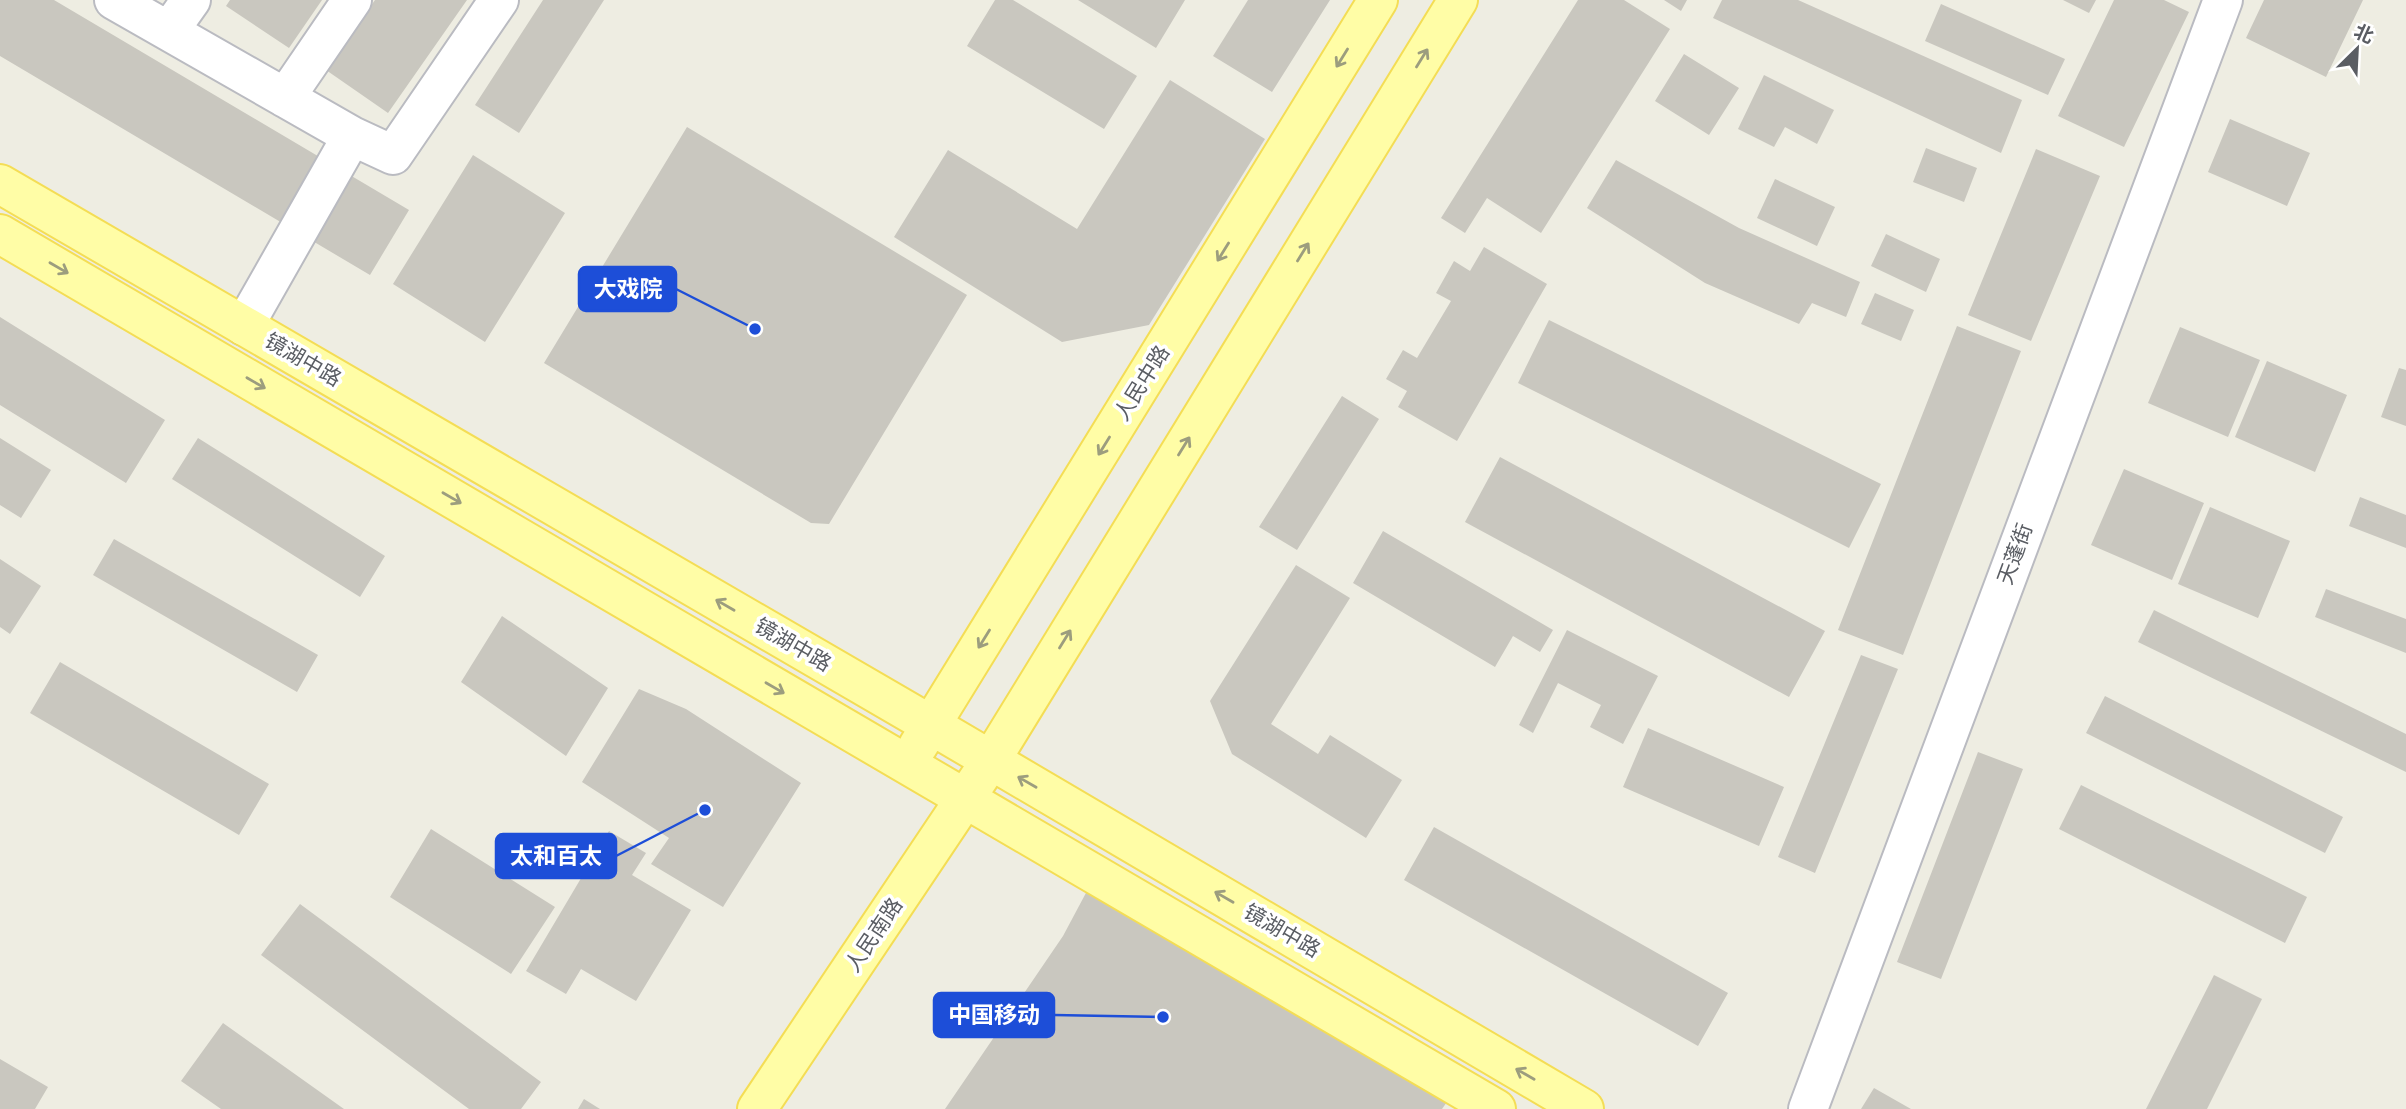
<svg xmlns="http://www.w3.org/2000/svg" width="2406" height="1109" font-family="'Source Sans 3','Noto Sans SC',sans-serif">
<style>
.building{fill:#c9c7bf}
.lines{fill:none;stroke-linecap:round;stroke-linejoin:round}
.minor-casing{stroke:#babbc1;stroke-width:42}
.major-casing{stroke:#f4dd55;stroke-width:42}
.minor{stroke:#fff;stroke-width:38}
.major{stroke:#fffda6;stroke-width:38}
.oneway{stroke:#9c9d7e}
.labels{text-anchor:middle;stroke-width:7;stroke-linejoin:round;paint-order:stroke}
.street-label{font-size:21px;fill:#5a5d63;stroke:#fff}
.leader{fill:none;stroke:#1d4ed8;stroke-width:2.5}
.callout-dot{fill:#1d4ed8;stroke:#fff;stroke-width:2.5}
.callout{fill:#1d4ed8;stroke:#1d4ed8;stroke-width:2.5}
.callout-label{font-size:23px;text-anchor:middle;font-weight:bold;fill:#fff}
</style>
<rect width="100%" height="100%" fill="#eeede2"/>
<path class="building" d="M 0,0 L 54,0 L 409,210 L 370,275 L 0,56 Z
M 230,0 L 322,0 L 289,48 L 226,6 Z
M 375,0 L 467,0 L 388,113 L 326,70 Z
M 543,0 L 604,0 L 519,133 L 475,105 Z
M 995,0 L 1013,0 L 1137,76 L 1104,129 L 967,46 Z
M 1078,0 L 1185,0 L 1156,48 Z
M 1248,0 L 1330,0 L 1272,92 L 1213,56 Z
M 1578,0 L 1624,0 L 1670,29 L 1541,233 L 1487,198 L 1465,233 L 1441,218 Z
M 1664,0 L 1687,0 L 1681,11 Z
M 1722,0 L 1798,0 L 2022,100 L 2001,153 L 1713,18 Z
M 2063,0 L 2096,0 L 2089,13 Z
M 2114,0 L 2164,0 L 2189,12 L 2124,147 L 2058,116 Z
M 2264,0 L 2363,0 L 2326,77 L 2246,38 Z
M 1941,4 L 2065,59 L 2048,95 L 1925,41 Z
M 1684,54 L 1739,88 L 1709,135 L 1655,101 Z
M 1764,75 L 1834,110 L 1817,144 L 1785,127 L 1774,147 L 1738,129 Z
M 1170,80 L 1265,139 L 1149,325 L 1062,342 L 894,237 L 948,150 L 1077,229 Z
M 2230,119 L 2310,153 L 2287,206 L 2208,172 Z
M 687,127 L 967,295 L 829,524 L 811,523 L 544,363 Z
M 1926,148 L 1977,168 L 1964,202 L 1913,182 Z
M 2036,149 L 2100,176 L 2031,341 L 1968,315 Z
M 473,155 L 565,213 L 485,342 L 393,284 Z
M 1616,160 L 1739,228 L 1860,282 L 1846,317 L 1812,303 L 1799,324 L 1705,283 L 1587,208 Z
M 1775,179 L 1835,207 L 1817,246 L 1757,218 Z
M 1886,234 L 1940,259 L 1926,292 L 1871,266 Z
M 1484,247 L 1547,284 L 1457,441 L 1398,407 L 1407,391 L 1386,379 L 1403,350 L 1417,358 L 1451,301 L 1436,293 L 1454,261 L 1470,271 Z
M 1875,293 L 1914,310 L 1901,341 L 1861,324 Z
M 0,317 L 165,420 L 126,483 L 0,405 Z
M 1549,320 L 1881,484 L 1849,548 L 1518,383 Z
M 1957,326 L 2021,351 L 1903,655 L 1838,630 Z
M 2180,327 L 2260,360 L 2228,437 L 2148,403 Z
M 2267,361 L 2347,395 L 2315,472 L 2235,437 Z
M 2399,368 L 2406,370 L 2406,426 L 2381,417 Z
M 1342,396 L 1379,419 L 1297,550 L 1259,527 Z
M 0,438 L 51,470 L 21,518 L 0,505 Z
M 198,438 L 385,556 L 360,597 L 172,479 Z
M 1500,457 L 1825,631 L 1789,697 L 1465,522 Z
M 2124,469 L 2204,503 L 2172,580 L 2091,545 Z
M 2360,497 L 2406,515 L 2406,548 L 2349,526 Z
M 2210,507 L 2290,541 L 2258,618 L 2178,584 Z
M 1383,531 L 1553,630 L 1540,652 L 1513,636 L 1495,667 L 1353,583 Z
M 114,539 L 318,655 L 297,692 L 93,575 Z
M 0,559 L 41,586 L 10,634 L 0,627 Z
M 1296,565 L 1350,598 L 1271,724 L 1318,754 L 1330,735 L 1402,780 L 1366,838 L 1232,754 L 1210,701 Z
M 2326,589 L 2406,619 L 2406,653 L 2315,617 Z
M 2154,610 L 2406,734 L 2406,772 L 2138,642 Z
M 502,616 L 608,688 L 566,756 L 461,682 Z
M 1567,630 L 1658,676 L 1623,744 L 1590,727 L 1601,705 L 1558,683 L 1533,733 L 1519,725 Z
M 1861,655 L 1898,669 L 1815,873 L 1778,857 Z
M 60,662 L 269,784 L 239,835 L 30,713 Z
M 639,689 L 686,709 L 801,783 L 723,907 L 651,864 L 669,838 L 582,782 Z
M 2105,696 L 2343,817 L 2325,853 L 2086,733 Z
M 1648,728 L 1784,787 L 1759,846 L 1623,787 Z
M 1978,752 L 2023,769 L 1941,979 L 1897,962 Z
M 2081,785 L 2307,897 L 2285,943 L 2059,829 Z
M 1434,827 L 1728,993 L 1698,1046 L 1404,880 Z
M 431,829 L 555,907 L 511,974 L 390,897 Z
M 609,831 L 646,853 L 632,875 L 691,910 L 636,1001 L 581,969 L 566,994 L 526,971 Z
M 1095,876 L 1449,1099 L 1442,1109 L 945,1109 L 1063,936 Z
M 300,904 L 541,1082 L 521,1109 L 469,1109 L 261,955 Z
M 2214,975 L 2262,999 L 2207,1109 L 2146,1109 Z
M 223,1023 L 344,1109 L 221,1109 L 181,1081 Z
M 0,1059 L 48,1087 L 35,1109 L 0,1109 Z
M 1874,1088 L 1911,1109 L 1861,1109 Z
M 584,1099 L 600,1109 L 578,1109 Z"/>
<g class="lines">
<defs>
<path id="minor" d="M 114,0 L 352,136 L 393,155 L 499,0
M 169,31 L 191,0
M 285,98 L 352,0
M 244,326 L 352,136
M 1808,1109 L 2223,0"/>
<path id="major" d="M 0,184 L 931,725 L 1584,1109
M 0,234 L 1496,1109
M 918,746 L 1378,0
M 757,1109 L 991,760 L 1458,0"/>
</defs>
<use href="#minor" class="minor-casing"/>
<use href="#major" class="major-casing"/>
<use href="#minor" class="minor"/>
<use href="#major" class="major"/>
</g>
<defs><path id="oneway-shaft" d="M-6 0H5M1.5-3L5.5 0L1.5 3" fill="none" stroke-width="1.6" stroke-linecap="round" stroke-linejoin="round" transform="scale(1.75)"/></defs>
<g class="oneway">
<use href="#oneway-shaft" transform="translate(1342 58) rotate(122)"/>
<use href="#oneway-shaft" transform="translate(1422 58) rotate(-58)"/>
<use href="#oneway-shaft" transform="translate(1223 252) rotate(122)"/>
<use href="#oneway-shaft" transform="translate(1303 252) rotate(-58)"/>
<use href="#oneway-shaft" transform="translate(59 268) rotate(30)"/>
<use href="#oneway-shaft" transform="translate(256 383) rotate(30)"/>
<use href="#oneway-shaft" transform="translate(1104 446) rotate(122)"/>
<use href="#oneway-shaft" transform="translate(1184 446) rotate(-58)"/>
<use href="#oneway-shaft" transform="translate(452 498) rotate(30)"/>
<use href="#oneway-shaft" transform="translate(725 605) rotate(-150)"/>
<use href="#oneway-shaft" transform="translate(984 639) rotate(122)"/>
<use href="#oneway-shaft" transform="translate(1065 639) rotate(-58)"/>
<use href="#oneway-shaft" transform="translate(775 688) rotate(30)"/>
<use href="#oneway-shaft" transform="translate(1027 782) rotate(-150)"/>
<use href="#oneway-shaft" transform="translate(1224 897) rotate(-150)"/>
<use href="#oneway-shaft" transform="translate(1525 1074) rotate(-150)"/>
</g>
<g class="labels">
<g class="street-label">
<text transform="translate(303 360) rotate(30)" y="7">镜湖中路</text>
<text transform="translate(1142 383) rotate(-58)" y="7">人民中路</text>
<text transform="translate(2015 554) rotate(-70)" y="7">天蓬街</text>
<text transform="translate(793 645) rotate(30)" y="7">镜湖中路</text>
<text transform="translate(1282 931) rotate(30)" y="7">镜湖中路</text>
<text transform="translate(874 935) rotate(-56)" y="7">人民南路</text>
</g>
</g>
<path class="leader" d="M755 329L676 289M705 810L616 856M1163 1017L1054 1015"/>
<g class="callout-dot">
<circle cx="755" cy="329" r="7"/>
<circle cx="705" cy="810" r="7"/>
<circle cx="1163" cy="1017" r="7"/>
</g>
<g class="callout">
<rect x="579" y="267" width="97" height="44" rx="7"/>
<rect x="496" y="834" width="120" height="44" rx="7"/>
<rect x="934" y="993" width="120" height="44" rx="7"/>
</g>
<g class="callout-label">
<text x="628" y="297">大戏院</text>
<text x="556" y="864">太和百太</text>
<text x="994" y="1023">中国移动</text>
</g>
<g transform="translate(2357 49) rotate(24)" stroke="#ffffff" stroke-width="5" paint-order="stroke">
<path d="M0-5L12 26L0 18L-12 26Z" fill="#5a5d63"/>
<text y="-10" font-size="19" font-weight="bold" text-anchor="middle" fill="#5a5d63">北</text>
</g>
</svg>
